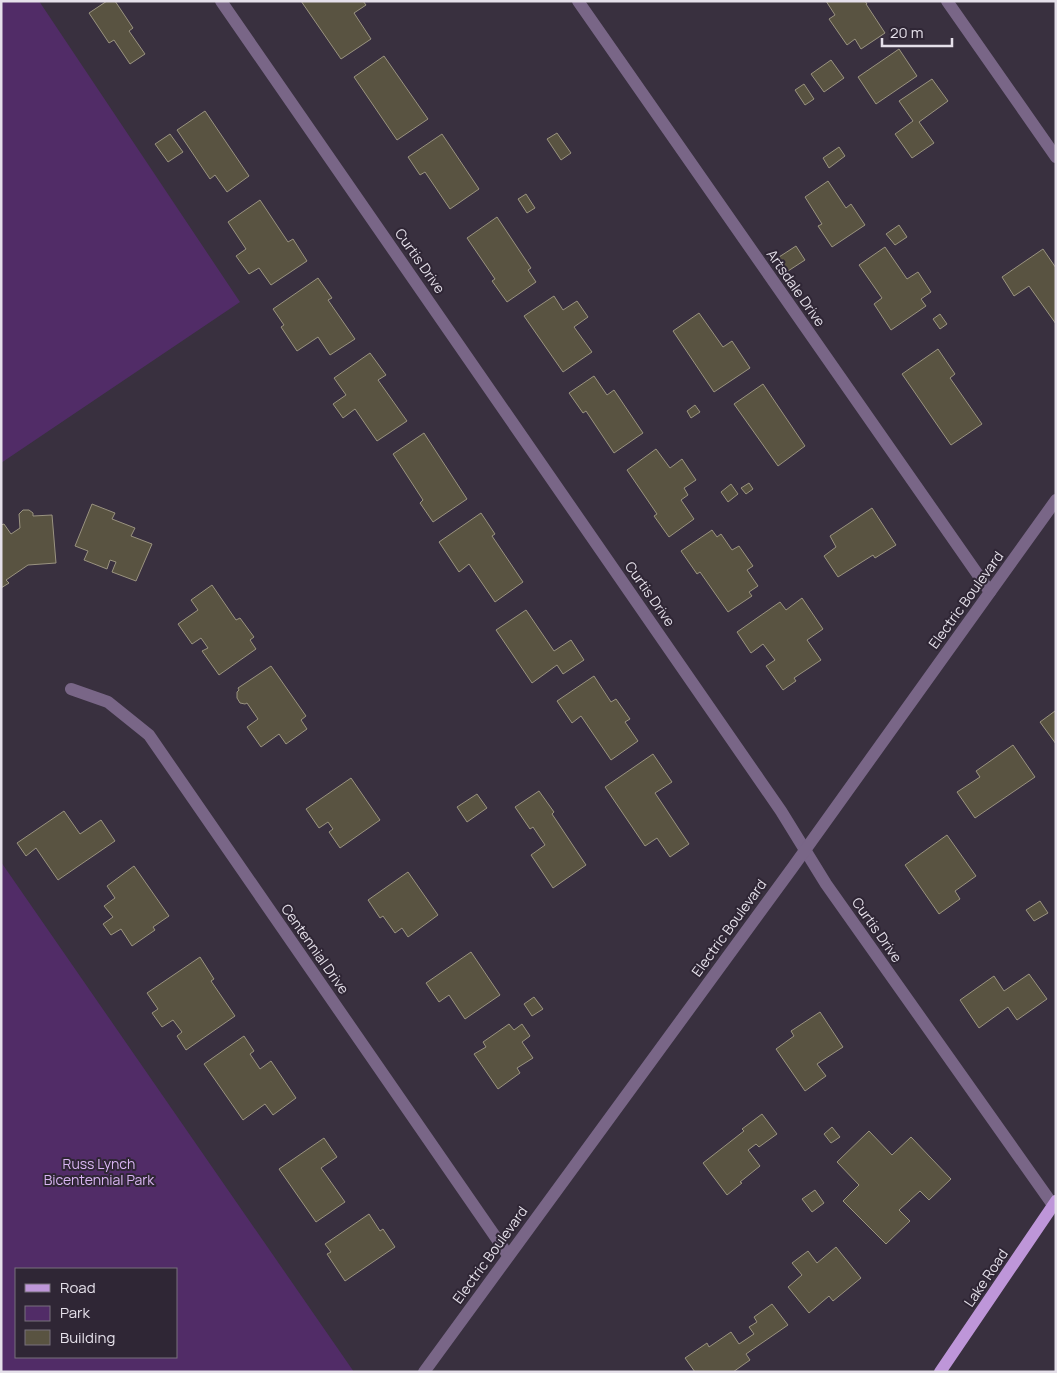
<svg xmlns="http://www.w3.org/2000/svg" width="1057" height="1373" font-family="Manrope,sans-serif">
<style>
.green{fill:#512c67;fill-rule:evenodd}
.building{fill:#595341;stroke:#9a9380}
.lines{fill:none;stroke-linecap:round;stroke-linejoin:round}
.minor{stroke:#796687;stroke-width:12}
.tertiary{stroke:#796687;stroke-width:12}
.primary{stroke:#be96d9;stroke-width:12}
.labels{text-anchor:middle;stroke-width:4;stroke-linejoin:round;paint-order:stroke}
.street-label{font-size:14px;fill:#e5e0ea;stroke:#2f2635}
.park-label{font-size:14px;fill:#d9b5f2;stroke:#2f2635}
</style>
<rect width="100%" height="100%" fill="#39303f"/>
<path class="green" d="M 1,1 L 39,1 L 240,302 L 1,463 Z
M 1,862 L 354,1372 L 1,1372 ZM 16,1269 L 176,1269 L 176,1357 L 16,1357 Z"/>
<path class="building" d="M 107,1 L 115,1 L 133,28 L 129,31 L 145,54 L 130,64 L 114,40 L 109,43 L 89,13 Z
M 301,1 L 363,1 L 366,5 L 354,13 L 371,39 L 341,59 Z
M 826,1 L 865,1 L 867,4 L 866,4 L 885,33 L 861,49 L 855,39 L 847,45 L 829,19 L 835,15 Z
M 899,49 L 917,76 L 876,104 L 858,77 Z
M 384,56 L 428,119 L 397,140 L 354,77 Z
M 831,60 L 844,78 L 824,92 L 811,74 Z
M 932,79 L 948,101 L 919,122 L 934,143 L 912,158 L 895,134 L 913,121 L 899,101 Z
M 804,84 L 814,99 L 805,105 L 795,90 Z
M 205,111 L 249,176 L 227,192 L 215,175 L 210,179 L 177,130 Z
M 557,133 L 571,153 L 561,160 L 547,139 Z
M 170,134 L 183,152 L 168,162 L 155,144 Z
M 442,134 L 479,189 L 450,209 L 425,172 L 420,175 L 408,157 Z
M 839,147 L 845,156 L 829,168 L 823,158 Z
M 828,181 L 846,208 L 851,204 L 865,225 L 832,247 L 818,226 L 822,224 L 805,197 Z
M 526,194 L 535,208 L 527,213 L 518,199 Z
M 260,200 L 288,242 L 293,239 L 307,261 L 271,285 L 259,268 L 249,274 L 236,256 L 246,249 L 228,222 Z
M 497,217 L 531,268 L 528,270 L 536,282 L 507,302 L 492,281 L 495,279 L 467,238 Z
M 899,225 L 907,237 L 895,245 L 886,234 Z
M 796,246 L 805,260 L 788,271 L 779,257 Z
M 885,247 L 907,279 L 918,272 L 931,292 L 921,299 L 926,306 L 891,330 L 874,304 L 882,298 L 859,265 Z
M 1043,249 L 1056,268 L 1056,324 L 1029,286 L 1014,296 L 1002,277 Z
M 318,278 L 332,298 L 328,300 L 355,339 L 330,355 L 318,337 L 297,351 L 281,327 L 284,325 L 273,309 Z
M 554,296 L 563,310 L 577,301 L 588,317 L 574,327 L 592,352 L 563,372 L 524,316 Z
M 699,313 L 723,347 L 732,341 L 750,368 L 714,392 L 673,331 Z
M 940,314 L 947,324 L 940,329 L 933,319 Z
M 938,349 L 955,374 L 950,378 L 982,424 L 951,445 L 902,374 Z
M 370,353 L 386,375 L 378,380 L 407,421 L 377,441 L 355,409 L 343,418 L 333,404 L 346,395 L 334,378 Z
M 594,376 L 607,395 L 614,390 L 643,433 L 614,453 L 586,411 L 583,413 L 569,393 Z
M 763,384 L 805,446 L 778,466 L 734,404 Z
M 695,405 L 700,412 L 691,418 L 687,411 Z
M 424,433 L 467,499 L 433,522 L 420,503 L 423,500 L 393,454 Z
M 656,449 L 670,468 L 682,459 L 696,480 L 684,488 L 688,495 L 681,500 L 694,519 L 669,537 L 654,516 L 657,514 L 627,470 Z
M 749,483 L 753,489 L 746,494 L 741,488 Z
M 731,484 L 738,494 L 728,502 L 721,492 Z
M 92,504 L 115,513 L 112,519 L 135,528 L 131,536 L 152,544 L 136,581 L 112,572 L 116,562 L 110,560 L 107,569 L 84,560 L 88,551 L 75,546 Z
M 872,508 L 896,545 L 875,558 L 873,555 L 838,577 L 824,556 L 836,547 L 830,536 Z
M 23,510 L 29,510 L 33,513 L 33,516 L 52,515 L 56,563 L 28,565 L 6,580 L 9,583 L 1,588 L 1,525 L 4,524 L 11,534 L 20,528 L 19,514 Z
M 481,513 L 495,534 L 492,536 L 523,582 L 495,602 L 469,564 L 459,572 L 439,542 Z
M 712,530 L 717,537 L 721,534 L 732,550 L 739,546 L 753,566 L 747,570 L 758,586 L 749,592 L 752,596 L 728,612 L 700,572 L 697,574 L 681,551 Z
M 212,585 L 236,620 L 240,618 L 254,637 L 250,640 L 256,649 L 219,675 L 202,651 L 208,648 L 201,638 L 192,644 L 178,624 L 198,610 L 191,600 Z
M 802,598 L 823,629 L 807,640 L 821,660 L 794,678 L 796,681 L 783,690 L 766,666 L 775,660 L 763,644 L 751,653 L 737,632 L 780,602 L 786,610 Z
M 526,610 L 554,651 L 571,640 L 584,660 L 563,674 L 557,665 L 532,683 L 496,630 Z
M 271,666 L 306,716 L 301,720 L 307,729 L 286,744 L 279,734 L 261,747 L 247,727 L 258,719 L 247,703 L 245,704 L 240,703 L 237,698 L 237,692 L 239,690 L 238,688 Z
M 594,676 L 611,702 L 616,699 L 630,719 L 625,722 L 638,741 L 611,760 L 581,716 L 572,723 L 557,701 Z
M 1055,711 L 1056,712 L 1056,744 L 1040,722 Z
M 1013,745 L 1035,777 L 975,818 L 957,792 L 980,777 L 976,771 Z
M 653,754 L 672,782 L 655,793 L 689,844 L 670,857 L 657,838 L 645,846 L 605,787 Z
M 351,778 L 380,820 L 340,848 L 329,832 L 333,829 L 328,822 L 319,828 L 306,809 Z
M 539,791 L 554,812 L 552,814 L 586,865 L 553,888 L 531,855 L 545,845 L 533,827 L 530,829 L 515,807 Z
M 477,794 L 487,808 L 467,822 L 457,807 Z
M 64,811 L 80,834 L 101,820 L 115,841 L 58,880 L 36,848 L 26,856 L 17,843 Z
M 947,835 L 976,876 L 955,891 L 960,899 L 939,914 L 905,865 Z
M 134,866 L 169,916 L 153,927 L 155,930 L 132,946 L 121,929 L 111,935 L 103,924 L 113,917 L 104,906 L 115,898 L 107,886 Z
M 408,872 L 438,915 L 408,937 L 402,928 L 395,933 L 383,916 L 380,918 L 368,900 Z
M 1040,901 L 1048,913 L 1034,921 L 1026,910 Z
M 471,952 L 500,995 L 465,1019 L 449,995 L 439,1002 L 426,983 Z
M 200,957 L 214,979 L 211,981 L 235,1016 L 186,1050 L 177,1036 L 182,1032 L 173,1020 L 162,1027 L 152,1013 L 158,1009 L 147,993 Z
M 1029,974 L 1047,999 L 1017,1020 L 1008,1007 L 979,1028 L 960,1000 L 994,976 L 1004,991 Z
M 534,997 L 543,1009 L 532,1016 L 524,1004 Z
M 820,1012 L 843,1047 L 817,1064 L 826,1076 L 805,1091 L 776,1049 L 794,1036 L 791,1031 Z
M 509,1024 L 514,1030 L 522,1024 L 530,1036 L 522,1042 L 533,1058 L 517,1068 L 520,1073 L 498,1089 L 474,1054 L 486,1047 L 483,1042 Z
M 244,1036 L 254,1051 L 250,1054 L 260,1069 L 271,1061 L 296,1098 L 273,1115 L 265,1104 L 243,1120 L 204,1064 Z
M 762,1114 L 777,1134 L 759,1147 L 756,1144 L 748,1150 L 760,1166 L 740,1182 L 742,1183 L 727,1195 L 703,1163 L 744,1131 L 742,1129 Z
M 832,1127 L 840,1137 L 831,1143 L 824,1134 Z
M 869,1131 L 892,1155 L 911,1137 L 951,1179 L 929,1200 L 920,1191 L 899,1210 L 910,1221 L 886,1244 L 843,1201 L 859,1185 L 837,1162 Z
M 324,1138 L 337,1157 L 321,1168 L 345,1202 L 316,1222 L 279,1169 Z
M 815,1190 L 824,1203 L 812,1212 L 802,1199 Z
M 369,1214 L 380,1231 L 383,1229 L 395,1247 L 345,1281 L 327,1254 L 331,1252 L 325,1244 Z
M 836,1247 L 861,1278 L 833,1301 L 829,1296 L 809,1313 L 788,1287 L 802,1275 L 792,1263 L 808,1251 L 817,1263 Z
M 772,1304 L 788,1325 L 746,1354 L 750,1360 L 733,1372 L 695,1372 L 685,1358 L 707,1343 L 709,1347 L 731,1332 L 739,1344 L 754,1334 L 749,1327 L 757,1322 L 754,1317 Z"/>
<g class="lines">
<path class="minor" d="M 221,1 L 781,811 L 826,884 L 1053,1205
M 578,1 L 990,592
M 947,1 L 1056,157
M 71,689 L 108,702 L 149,735 L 508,1255"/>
<path class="tertiary" d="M 424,1372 L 793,867 L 1056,500"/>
<path class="primary" d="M 940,1372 L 1056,1201"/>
</g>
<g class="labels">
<g class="street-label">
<text transform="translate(420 261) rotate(55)" y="5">Curtis Drive</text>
<text transform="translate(796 288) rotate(55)" y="5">Artsdale Drive</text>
<text transform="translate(650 594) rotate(55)" y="5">Curtis Drive</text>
<text transform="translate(966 600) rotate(-54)" y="5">Electric Boulevard</text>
<text transform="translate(729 928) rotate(-54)" y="5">Electric Boulevard</text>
<text transform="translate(877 930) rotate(55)" y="5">Curtis Drive</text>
<text transform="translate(315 949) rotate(55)" y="5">Centennial Drive</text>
<text transform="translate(490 1255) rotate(-54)" y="5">Electric Boulevard</text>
<text transform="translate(986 1278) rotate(-56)" y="5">Lake Road</text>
</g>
<g class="park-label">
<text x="99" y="1169">Russ Lynch<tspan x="99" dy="16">Bicentennial Park</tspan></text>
</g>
</g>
<rect width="1057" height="1373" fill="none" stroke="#e5e0ea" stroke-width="5"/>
<rect x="15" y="1268" width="162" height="90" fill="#2f2635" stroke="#78707d"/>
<rect x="25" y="1284" width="25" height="8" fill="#be96d9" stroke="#78707d"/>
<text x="60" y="1293" font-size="15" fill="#e5e0ea">Road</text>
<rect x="25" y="1306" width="25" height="15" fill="#512c67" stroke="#78707d"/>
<text x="60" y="1318" font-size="15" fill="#e5e0ea">Park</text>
<rect x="25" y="1330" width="25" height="15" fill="#595341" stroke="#78707d"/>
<text x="60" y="1343" font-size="15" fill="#e5e0ea">Building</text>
<path d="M882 38v8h70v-8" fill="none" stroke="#e5e0ea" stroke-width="2.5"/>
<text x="890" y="38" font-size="15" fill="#e5e0ea" stroke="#2f2635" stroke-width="4" paint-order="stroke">20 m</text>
</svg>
